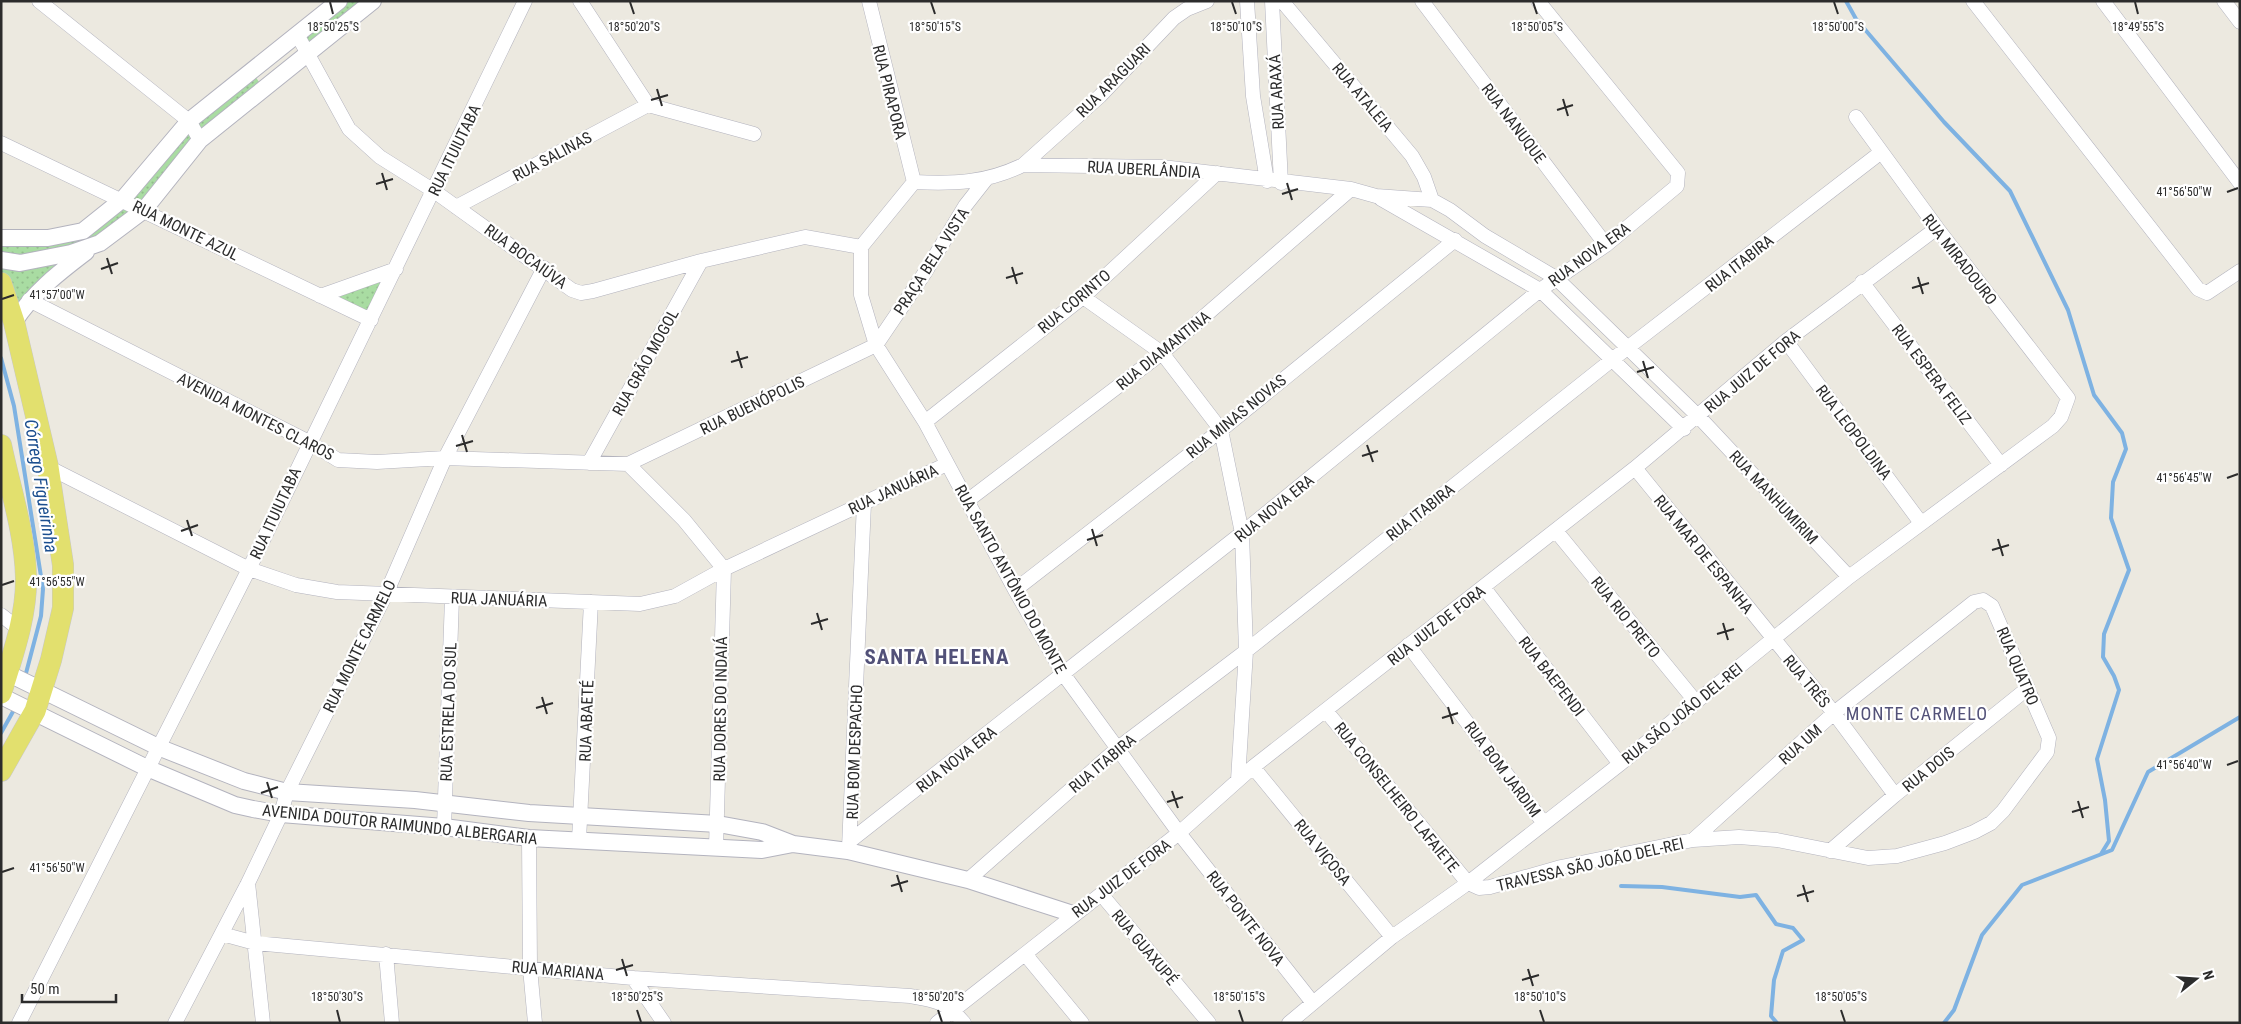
<svg xmlns="http://www.w3.org/2000/svg" width="2241" height="1024" font-family="'Roboto Condensed',sans-serif">
<style>
.grass{fill:url(#grass-dots)}
.lines{fill:none;stroke-linecap:round;stroke-linejoin:round}
.stream{stroke:#7eb2e2;stroke-width:4}
.minor-casing{stroke:#b3b3be;stroke-width:15}
.tertiary-casing{stroke:#b3b3be;stroke-width:18}
.primary-casing{stroke:#c8c8c8;stroke-width:22}
.minor{stroke:#fff;stroke-width:14}
.tertiary{stroke:#fff;stroke-width:16}
.primary{stroke:#e2e06e;stroke-width:21}
.ticks{fill:none;stroke:#2c2c2c;stroke-width:2}
.labels{text-anchor:middle;stroke-width:4.5;stroke-linejoin:round;paint-order:stroke}
.street-label{font-size:16px;fill:#2c2c2c;stroke:#fff}
.water-label{font-size:18px;font-style:italic;fill:#1c4f8f;stroke:#fff}
.neighbourhood-label{font-size:18px;letter-spacing:1px;fill:#525178;stroke:#fff}
.district-label{font-size:21px;font-weight:bold;letter-spacing:1px;fill:#525178;stroke:#fff}
.ticks-label{font-size:12px;text-anchor:middle;fill:#2c2c2c;stroke:#fff;stroke-width:4.5;stroke-linejoin:round;paint-order:stroke}
</style>
<defs>
<pattern id="grass-dots" width="8" height="8" patternUnits="userSpaceOnUse" patternTransform="scale(1.25)"><rect width="8" height="8" fill="#a9dca2"/><path d="M2 2h.1M6 6h.1" fill="none" stroke="#92bd8c" stroke-width="1.8" stroke-linecap="round"/></pattern>
</defs>
<rect width="100%" height="100%" fill="#ece9e0"/>
<path class="grass" d="M 339,1 L 373,1 L 308,53 L 298,36 Z
M 252,72 L 264,89 L 200,140 L 144,210 L 123,199 L 189,121 Z
M 117,205 L 138,217 L 87,252 L 14,322 L 1,283 L 1,238 L 58,237 Z
M 396,269 L 371,320 L 320,296 Z"/>
<g class="lines">
<path class="stream" d="M 1846,1 L 1856,19 L 1944,122 L 2010,191 L 2068,310 L 2094,395 L 2122,433 L 2126,449 L 2113,482 L 2111,518 L 2129,570 L 2104,634 L 2103,657 L 2114,676 L 2119,690 L 2097,759 L 2105,800 L 2109,841 L 2101,854
M 1,358 L 14,406 L 43,589 L 41,616 L 25,677
M 1,733 L 15,708
M 1621,886 L 1662,887 L 1740,897 L 1756,895 L 1776,924 L 1793,928 L 1803,940 L 1783,951 L 1774,980 L 1771,1016 L 1777,1023
M 1944,1023 L 1954,1010 L 1982,935 L 2022,885 L 2112,850 L 2148,772 L 2240,717"/>
<defs>
<path id="minor" d="M 39,1 L 189,121 L 200,140
M 580,1 L 648,105 L 754,134
M 869,1 L 914,182
M 1247,1 L 1253,96 L 1267,181
M 1272,1 L 1281,183
M 1282,1 L 1412,156 L 1424,177 L 1432,200
M 1422,1 L 1606,245
M 1973,1 L 2198,289 L 2207,293 L 2240,271
M 2103,1 L 2240,183
M 2224,1 L 2240,22
M 298,36 L 349,129 L 380,157 L 434,191 L 572,290 L 581,293 L 593,291 L 701,261 L 805,237 L 861,247
M 1,143 L 371,320
M 1023,165 L 1100,96 L 1174,18 L 1187,9 L 1207,1
M 914,182 C 954,184 986,183 1023,165 L 1162,167 L 1351,189 L 1376,196 L 1432,200 L 1450,210 L 1485,236 L 1556,278 L 1699,417 L 1849,577
M 914,182 L 861,247 L 861,295 L 876,345 L 925,422 L 1015,590 L 1064,675 L 1179,833 L 1313,1003
M 1381,199 L 1540,290 L 1684,429
M 456,207 L 648,105
M 1862,282 L 2001,465
M 320,296 L 396,269
M 1083,297 L 1162,353 L 1221,430 L 1242,533 L 1246,651 L 1238,780
M 29,300 L 309,442 L 338,460 L 377,462 L 445,458 L 628,464 L 684,520 L 724,569 L 716,848
M 1786,341 L 1921,523
M 925,422 L 1083,297 L 1217,173
M 589,463 L 701,261
M 628,464 L 876,345 L 926,271 L 965,206 L 987,178
M 48,467 L 249,569 L 296,585 L 337,592 L 640,604 L 675,596 L 724,569 L 947,464
M 1635,468 L 1834,713 L 1895,795
M 967,501 L 1162,353 L 1351,189
M 1556,531 L 1696,702
M 1484,588 L 1620,764
M 1015,590 L 1221,430 L 1455,240
M 1,615 L 19,629
M 1408,645 L 1543,822
M 1326,711 L 1468,883 L 1479,888 L 1490,887 L 1561,867 L 1693,840 L 1739,837 L 1777,840 L 1868,858 L 1897,856 L 1945,843 L 1974,832 L 1991,823 L 2003,811 L 2047,752 L 2049,738 L 1992,606 L 1983,600 L 1974,602 L 1834,713 L 1693,840
M 1253,767 L 1392,937
M 444,827 L 452,598
M 529,838 L 530,968 L 535,1023
M 579,840 L 591,602
M 850,841 L 1242,533 L 1540,290 L 1606,245 L 1677,186 L 1678,173 L 1538,1
M 849,848 L 864,503
M 1830,851 L 1895,795 L 2028,688
M 968,880 L 1118,748 L 1246,651 L 1613,359 L 1880,153
M 248,883 L 263,1023
M 1101,894 L 1209,1023
M 222,934 L 255,943 L 633,978 L 910,996 C 935,1000 947,1002 964,1023
M 386,954 L 392,1023
M 1025,954 L 1082,1023
M 633,978 L 664,1023
M 19,1023 L 249,569 L 525,1
M 175,1023 L 248,883 L 281,814 L 287,792 L 386,594 L 445,458 L 544,268
M 937,1023 L 1179,833 L 1253,767 L 1635,468 L 1786,341 L 1937,228
M 1289,1023 L 1392,937 L 1468,883 L 1620,764 L 1849,577 L 2053,426 L 2061,417 L 2068,398 L 1937,228 L 1856,117"/>
<path id="tertiary" d="M 1,238 L 48,238 L 83,231 L 123,199 L 189,121 L 339,1
M 1,260 L 20,263 L 71,253 L 100,243 L 144,210 L 200,140 L 373,1
M 14,322 C 34,292 57,274 86,252
M 7,673 L 158,747 L 244,781 L 287,792 L 415,800 L 529,813 L 718,824 L 762,832 L 793,844 L 848,851 L 968,880 L 1073,914
M 1,696 L 147,768 L 235,805 L 253,809 L 281,814 L 444,827 L 529,838 L 762,850 L 793,844"/>
<path id="primary" d="M 1,283 L 14,322 L 48,467 L 63,565 L 63,608 L 51,660 L 35,711 L 1,771
M 1,445 C 10,488 25,533 26,577 C 27,616 12,657 1,693"/>
</defs>
<use href="#minor" class="minor-casing"/>
<use href="#tertiary" class="tertiary-casing"/>
<use href="#primary" class="primary-casing"/>
<use href="#minor" class="minor"/>
<use href="#tertiary" class="tertiary"/>
<use href="#primary" class="primary"/>
</g>
<path class="ticks" d="M 330,2 L 333,14M 630,2 L 634,14M 931,2 L 935,14M 1232,2 L 1236,14M 1533,2 L 1537,14M 1834,2 L 1838,14M 2135,2 L 2138,14M 657,89 L 662,106M 1563,99 L 1568,116M 651,100 L 668,95M 1557,110 L 1573,105M 382,173 L 387,190M 1287,183 L 1292,200M 376,184 L 393,179M 2227,192 L 2238,188M 1282,194 L 1298,189M 107,258 L 112,274M 1012,267 L 1017,284M 101,269 L 118,263M 1918,277 L 1923,294M 1006,278 L 1023,273M 1912,288 L 1929,283M 2,299 L 14,295M 737,351 L 742,368M 1643,361 L 1648,378M 731,362 L 748,357M 1637,372 L 1654,367M 462,435 L 467,452M 1367,445 L 1373,462M 456,446 L 473,441M 1362,456 L 1378,451M 2227,478 L 2238,474M 187,520 L 192,536M 1092,529 L 1097,546M 181,531 L 198,525M 1998,539 L 2003,556M 1087,540 L 1103,535M 1992,550 L 2009,545M 2,585 L 14,581M 817,613 L 822,630M 1723,623 L 1728,640M 811,624 L 828,619M 1717,634 L 1734,629M 542,697 L 547,714M 1448,707 L 1453,724M 536,708 L 553,703M 1442,718 L 1458,713M 2227,765 L 2238,761M 267,782 L 272,798M 1172,791 L 1178,808M 261,793 L 278,787M 2078,801 L 2083,818M 1167,802 L 1183,797M 2072,812 L 2089,807M 2,872 L 14,868M 897,875 L 902,892M 1803,885 L 1808,902M 891,886 L 908,881M 1797,896 L 1814,891M 622,959 L 627,976M 1528,969 L 1533,986M 616,970 L 633,965M 1522,980 L 1539,975M 337,1010 L 340,1022M 637,1010 L 641,1022M 938,1010 L 942,1022M 1239,1010 L 1243,1022M 1540,1010 L 1544,1022M 1841,1010 L 1845,1022"/>
<g class="labels">
<g class="street-label">
<text transform="translate(1113 80) rotate(-45)" y="6">RUA ARAGUARI</text>
<text transform="translate(890 92) rotate(76)" y="6">RUA PIRAPORA</text>
<text transform="translate(1276 92) rotate(-93)" y="6">RUA ARAXÁ</text>
<text transform="translate(1363 97) rotate(50)" y="6">RUA ATALEIA</text>
<text transform="translate(1514 123) rotate(53)" y="6">RUA NANUQUE</text>
<text transform="translate(454 150) rotate(-64)" y="6">RUA ITUIUTABA</text>
<text transform="translate(552 156) rotate(-28)" y="6">RUA SALINAS</text>
<text transform="translate(1144 169) rotate(3)" y="6">RUA UBERLÂNDIA</text>
<text transform="translate(186 230) rotate(26)" y="6">RUA MONTE AZUL</text>
<text transform="translate(1589 254) rotate(-36)" y="6">RUA NOVA ERA</text>
<text transform="translate(526 256) rotate(36)" y="6">RUA BOCAIÚVA</text>
<text transform="translate(1960 259) rotate(52)" y="6">RUA MIRADOURO</text>
<text transform="translate(931 261) rotate(-57)" y="6">PRAÇA BELA VISTA</text>
<text transform="translate(1739 263) rotate(-38)" y="6">RUA ITABIRA</text>
<text transform="translate(1074 301) rotate(-40)" y="6">RUA CORINTO</text>
<text transform="translate(1163 350) rotate(-39)" y="6">RUA DIAMANTINA</text>
<text transform="translate(645 362) rotate(-61)" y="6">RUA GRÃO MOGOL</text>
<text transform="translate(1752 371) rotate(-40)" y="6">RUA JUIZ DE FORA</text>
<text transform="translate(1932 374) rotate(53)" y="6">RUA ESPERA FELIZ</text>
<text transform="translate(752 405) rotate(-26)" y="6">RUA BUENÓPOLIS</text>
<text transform="translate(256 416) rotate(27)" y="6">AVENIDA MONTES CLAROS</text>
<text transform="translate(1236 416) rotate(-39)" y="6">RUA MINAS NOVAS</text>
<text transform="translate(1854 432) rotate(53)" y="6">RUA LEOPOLDINA</text>
<text transform="translate(893 489) rotate(-25)" y="6">RUA JANUÁRIA</text>
<text transform="translate(1774 497) rotate(47)" y="6">RUA MANHUMIRIM</text>
<text transform="translate(1274 508) rotate(-39)" y="6">RUA NOVA ERA</text>
<text transform="translate(1420 512) rotate(-38)" y="6">RUA ITABIRA</text>
<text transform="translate(275 513) rotate(-65)" y="6">RUA ITUIUTABA</text>
<text transform="translate(1704 554) rotate(51)" y="6">RUA MAR DE ESPANHA</text>
<text transform="translate(1011 579) rotate(61)" y="6">RUA SANTO ANTÔNIO DO MONTE</text>
<text transform="translate(499 599) rotate(2)" y="6">RUA JANUÁRIA</text>
<text transform="translate(1626 617) rotate(51)" y="6">RUA RIO PRETO</text>
<text transform="translate(1436 625) rotate(-38)" y="6">RUA JUIZ DE FORA</text>
<text transform="translate(359 646) rotate(-64)" y="6">RUA MONTE CARMELO</text>
<text transform="translate(2018 666) rotate(67)" y="6">RUA QUATRO</text>
<text transform="translate(1552 676) rotate(52)" y="6">RUA BAEPENDI</text>
<text transform="translate(1807 681) rotate(50)" y="6">RUA TRÊS</text>
<text transform="translate(720 709) rotate(-89)" y="6">RUA DORES DO INDAIÁ</text>
<text transform="translate(448 712) rotate(-88)" y="6">RUA ESTRELA DO SUL</text>
<text transform="translate(1682 713) rotate(-39)" y="6">RUA SÃO JOÃO DEL-REI</text>
<text transform="translate(586 721) rotate(-88)" y="6">RUA ABAETÉ</text>
<text transform="translate(1800 744) rotate(-42)" y="6">RUA UM</text>
<text transform="translate(854 752) rotate(-88)" y="6">RUA BOM DESPACHO</text>
<text transform="translate(956 759) rotate(-38)" y="6">RUA NOVA ERA</text>
<text transform="translate(1102 763) rotate(-40)" y="6">RUA ITABIRA</text>
<text transform="translate(1503 769) rotate(53)" y="6">RUA BOM JARDIM</text>
<text transform="translate(1928 769) rotate(-39)" y="6">RUA DOIS</text>
<text transform="translate(1397 797) rotate(51)" y="6">RUA CONSELHEIRO LAFAIETE</text>
<text transform="translate(400 824) rotate(6)" y="6">AVENIDA DOUTOR RAIMUNDO ALBERGARIA</text>
<text transform="translate(1323 852) rotate(51)" y="6">RUA VIÇOSA</text>
<text transform="translate(1590 864) rotate(-13)" y="6">TRAVESSA SÃO JOÃO DEL-REI</text>
<text transform="translate(1121 878) rotate(-37)" y="6">RUA JUIZ DE FORA</text>
<text transform="translate(1246 918) rotate(52)" y="6">RUA PONTE NOVA</text>
<text transform="translate(1145 947) rotate(50)" y="6">RUA GUAXUPÉ</text>
<text transform="translate(558 970) rotate(5)" y="6">RUA MARIANA</text>
</g>
<g class="water-label">
<text transform="translate(41 486) rotate(81)" y="6">Córrego Figueirinha</text>
</g>
<g class="neighbourhood-label">
<text x="1917" y="720">MONTE CARMELO</text>
</g>
<g class="district-label">
<text x="937" y="664">SANTA HELENA</text>
</g>
</g>
<g class="ticks-label">
<text x="333" y="31">18°50'25"S</text>
<text x="634" y="31">18°50'20"S</text>
<text x="935" y="31">18°50'15"S</text>
<text x="1236" y="31">18°50'10"S</text>
<text x="1537" y="31">18°50'05"S</text>
<text x="1838" y="31">18°50'00"S</text>
<text x="2138" y="31">18°49'55"S</text>
<text x="2184" y="196">41°56'50"W</text>
<text x="57" y="299">41°57'00"W</text>
<text x="2184" y="482">41°56'45"W</text>
<text x="57" y="586">41°56'55"W</text>
<text x="2184" y="769">41°56'40"W</text>
<text x="57" y="872">41°56'50"W</text>
<text x="337" y="1001">18°50'30"S</text>
<text x="637" y="1001">18°50'25"S</text>
<text x="938" y="1001">18°50'20"S</text>
<text x="1239" y="1001">18°50'15"S</text>
<text x="1540" y="1001">18°50'10"S</text>
<text x="1841" y="1001">18°50'05"S</text>
</g>
<rect width="2241" height="1024" fill="none" stroke="#2c2c2c" stroke-width="5"/>
<g transform="translate(2196 979) rotate(73)" stroke="#ffffff" stroke-width="4" paint-order="stroke">
<path d="M0-4L9 19L0 12L-9 19Z" fill="#2c2c2c"/>
<text y="-8" font-size="14" font-weight="bold" text-anchor="middle" fill="#2c2c2c">N</text>
</g>
<path d="M22 994v8h94v-8" fill="none" stroke="#2c2c2c" stroke-width="2.5"/>
<text x="30" y="994" font-size="15" fill="#2c2c2c" stroke="#ffffff" stroke-width="4" paint-order="stroke">50 m</text>
</svg>
